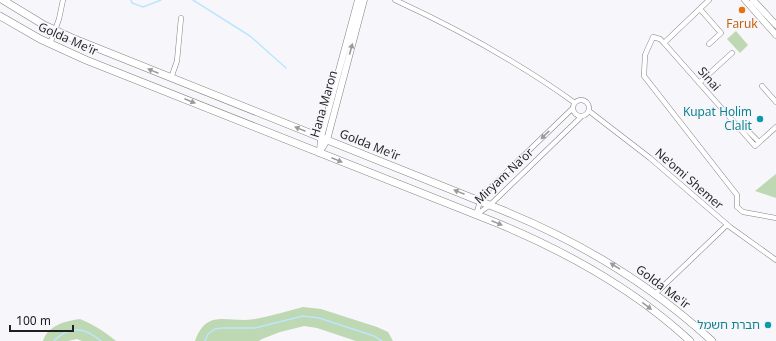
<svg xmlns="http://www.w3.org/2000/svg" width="776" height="341" font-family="Georgia,'Noto Sans Hebrew',serif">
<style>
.green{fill:#bdd8b2}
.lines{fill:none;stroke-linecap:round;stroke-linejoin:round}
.stream{stroke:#bde6fe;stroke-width:1.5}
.minor-casing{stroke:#838387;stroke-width:5.5}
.tertiary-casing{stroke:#838387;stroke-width:7}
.secondary-casing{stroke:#838387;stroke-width:8}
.minor{stroke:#fff;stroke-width:4.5}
.tertiary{stroke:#fff;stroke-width:6}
.secondary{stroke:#fff;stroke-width:7}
.oneway{fill:#9a9a9b}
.food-dot{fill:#e8710a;stroke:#f7f6fb;stroke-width:1.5}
.culture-dot{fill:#0f9aa8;stroke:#f7f6fb;stroke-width:1.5}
.labels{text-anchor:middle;stroke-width:3;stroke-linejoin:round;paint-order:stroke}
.food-label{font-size:12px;fill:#c56008;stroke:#f7f6fb}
.street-label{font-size:12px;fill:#1f1f20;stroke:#f7f6fb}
.culture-label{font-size:12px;fill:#0d838f;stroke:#f7f6fb;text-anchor:end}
</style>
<rect width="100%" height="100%" fill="#f7f6fb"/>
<path class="green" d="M 736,31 L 748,45 L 740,53 L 727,39 Z
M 776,174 L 776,198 L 755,191 Z
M 303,307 L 321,309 L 377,327 L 388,332 L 393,341 L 356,341 L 317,328 L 304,326 L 280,332 L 262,339 L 259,341 L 195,341 C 207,307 229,324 255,319 C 271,316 287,311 303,307 Z
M 80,319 C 94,325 104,331 116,341 L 82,341 L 77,339 L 68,341 L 43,341 C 48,325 66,321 80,319 Z"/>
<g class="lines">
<path class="stream" d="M 131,0 L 132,3 L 143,7 L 161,0
M 193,0 L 250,36 L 286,68
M 54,341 C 69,325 85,327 101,341
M 205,341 L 208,334 L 215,329 L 223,328 L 255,328 L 303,316 L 319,318 L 374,336 L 382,341"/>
<defs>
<path id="minor" d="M 395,0 C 458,29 518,62 575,103
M 700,9 L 721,33 L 709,44
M 664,43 L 709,0
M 50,44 L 59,19 L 63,0
M 171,78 L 177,61 L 181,18
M 699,83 L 732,53
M 762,86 L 776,102
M573 108a8 8 0 1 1 16 0a8 8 0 1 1-16 0Z
M 589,111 L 650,158 L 730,227 L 776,260
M 736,124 L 746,129 L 759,142
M 776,127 L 755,146 L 664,43 L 660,39 L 653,37 L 645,55 L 644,76 L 737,195 L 737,207 L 743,212 L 776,218
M 476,215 L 480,201 L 489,189 L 573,108
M 476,215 L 490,205 L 582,116
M 656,293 L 727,225"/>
<path id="tertiary" d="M 745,0 L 776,35
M 753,0 L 776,25
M 320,151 L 321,137 L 358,0
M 319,153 L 327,140 L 364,0"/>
<path id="secondary" d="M 3,0 L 44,25 L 72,38 L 502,210 C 581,242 649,283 712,341
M 0,16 L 40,39 L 86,60 L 497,223 C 567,252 634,289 690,341"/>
</defs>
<use href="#minor" class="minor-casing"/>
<use href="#tertiary" class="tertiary-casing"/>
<use href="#secondary" class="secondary-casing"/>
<use href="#minor" class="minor"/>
<use href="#tertiary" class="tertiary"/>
<use href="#secondary" class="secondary"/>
</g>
<defs><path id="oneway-solid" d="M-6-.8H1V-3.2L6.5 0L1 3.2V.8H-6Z"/></defs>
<g class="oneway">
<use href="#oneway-solid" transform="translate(351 49) rotate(-75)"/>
<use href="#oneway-solid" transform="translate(153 71) rotate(-158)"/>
<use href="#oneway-solid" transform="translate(190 101) rotate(22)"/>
<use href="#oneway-solid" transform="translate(300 129) rotate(-158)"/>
<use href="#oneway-solid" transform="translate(545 135) rotate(136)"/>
<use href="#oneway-solid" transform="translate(337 160) rotate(22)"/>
<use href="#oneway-solid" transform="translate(459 192) rotate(-158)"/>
<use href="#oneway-solid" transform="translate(497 223) rotate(22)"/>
<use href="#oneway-solid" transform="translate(615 266) rotate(-148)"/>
<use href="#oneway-solid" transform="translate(647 306) rotate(37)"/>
</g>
<circle class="food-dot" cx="742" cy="10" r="4"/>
<g class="culture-dot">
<circle cx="760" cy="119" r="4"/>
<circle cx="768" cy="325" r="4"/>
</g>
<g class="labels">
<g class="food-label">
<text x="742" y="28">Faruk</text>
</g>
<g class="street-label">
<text transform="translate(68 39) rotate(24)" y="4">Golda Me'ir</text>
<text transform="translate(709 79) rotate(49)" y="4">Sinai</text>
<text transform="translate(324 104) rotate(-74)" y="4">Hana Maron</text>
<text transform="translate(370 145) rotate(22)" y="4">Golda Me'ir</text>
<text transform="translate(504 176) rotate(-43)" y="4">Miryam Na'or</text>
<text transform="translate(689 179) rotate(41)" y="4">Ne'omi Shemer</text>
<text transform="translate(663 287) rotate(37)" y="4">Golda Me'ir</text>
</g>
<g class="culture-label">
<text x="752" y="116">Kupat Holim<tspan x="752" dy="14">Clalit</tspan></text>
<text x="760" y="329">חברת חשמל</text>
</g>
</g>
<path d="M10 325v6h63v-6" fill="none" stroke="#1f1f20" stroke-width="2"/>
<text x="16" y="325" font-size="12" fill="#1f1f20" stroke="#f7f6fb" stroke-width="3" paint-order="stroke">100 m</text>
</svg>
